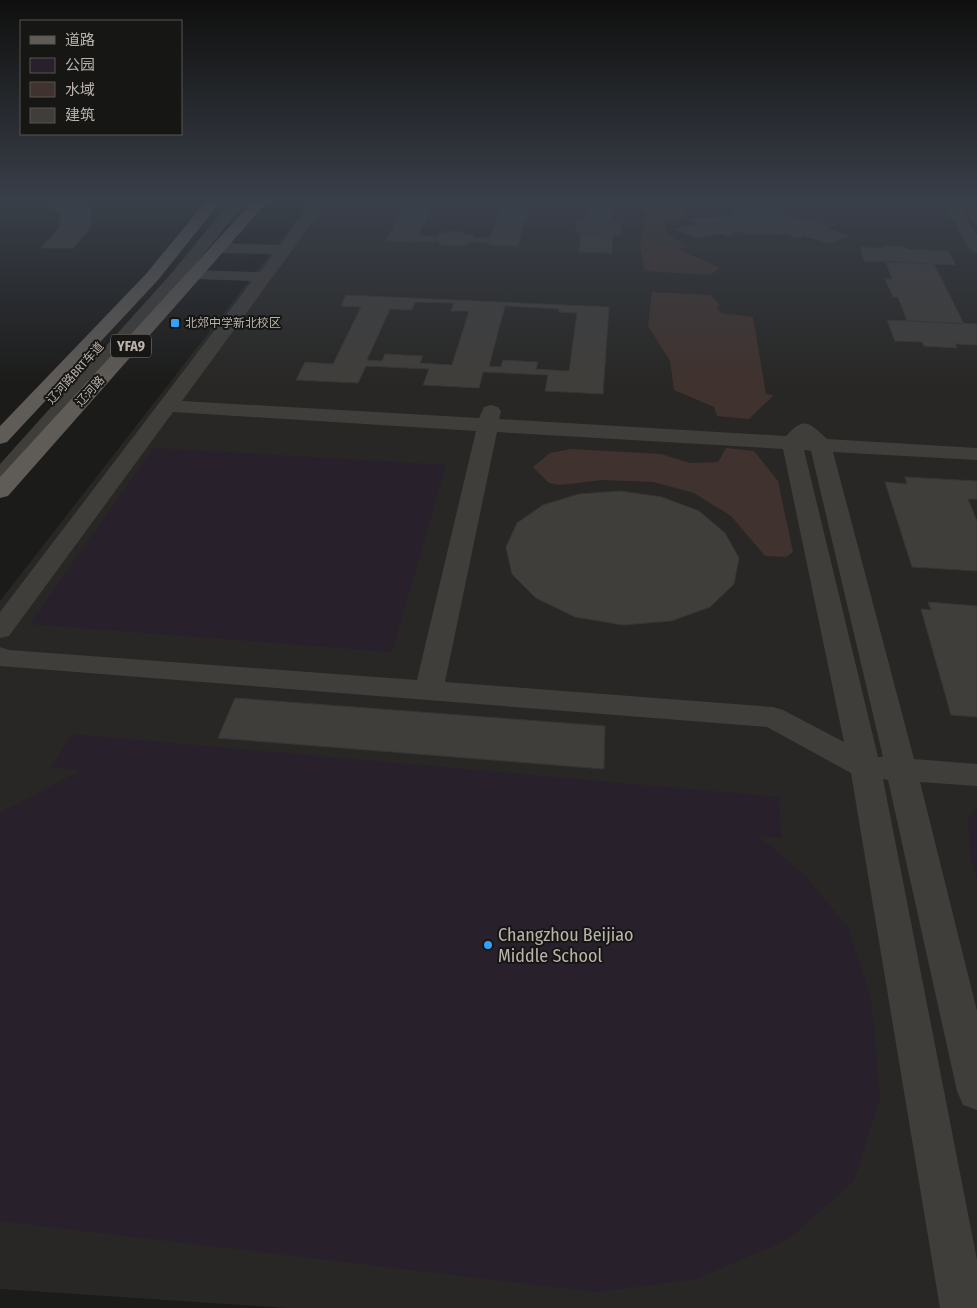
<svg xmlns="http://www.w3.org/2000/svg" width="977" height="1308" font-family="'Fira Sans Condensed','Noto Sans SC',sans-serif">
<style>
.built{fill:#282725}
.green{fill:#28202a}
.water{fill:#40322e}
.building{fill:#403e3b;stroke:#373633;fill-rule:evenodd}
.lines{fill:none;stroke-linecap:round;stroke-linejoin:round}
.minor{fill:#403e3a;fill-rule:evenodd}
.major{fill:#5f5b56;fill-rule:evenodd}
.poi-dot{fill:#34a1f8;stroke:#161614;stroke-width:2}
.labels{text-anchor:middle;stroke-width:4;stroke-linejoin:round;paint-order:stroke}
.far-poi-label{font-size:12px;fill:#bbb3ab;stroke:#161614;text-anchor:start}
.far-street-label{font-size:12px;fill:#bbb3ab;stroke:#161614}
.shield{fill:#161614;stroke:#8a847e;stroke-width:1}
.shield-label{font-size:14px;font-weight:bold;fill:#bbb3ab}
.near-poi-label{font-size:18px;fill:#bbb3ab;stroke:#161614;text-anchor:start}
</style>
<rect width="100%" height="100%" fill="#1b1b19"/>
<path class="built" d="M 311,201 L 977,201 L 977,1308 L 286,1308 L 0,1289 L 0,601 Z"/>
<path class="green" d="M 153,448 L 446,465 L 392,652 L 30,624 Z
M 71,734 L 779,797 L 781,838 L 758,836 L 804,874 L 848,928 L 871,998 L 880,1099 L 854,1181 L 787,1240 L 696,1279 L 597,1292 L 0,1221 L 0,813 L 79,771 L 51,767 Z
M 977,808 L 977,879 L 970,854 L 968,819 Z"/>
<path class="water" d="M 638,201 L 674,201 L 675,206 L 685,210 L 685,218 L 666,223 L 666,234 L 687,245 L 680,250 L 720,268 L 710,275 L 645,271 L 640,247 L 646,213 L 637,205 Z
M 652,292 L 711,295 L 720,305 L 717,307 L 721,313 L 753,317 L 766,394 L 774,395 L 749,419 L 717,416 L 714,407 L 674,390 L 670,361 L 648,326 Z
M 726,448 L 754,451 L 778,481 L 793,552 L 786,557 L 765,556 L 731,516 L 694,493 L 653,482 L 602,480 L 560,485 L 549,483 L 533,467 L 550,453 L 571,449 L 661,454 L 690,463 L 718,462 Z"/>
<path class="building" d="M 50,201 L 84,201 L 91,209 L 90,228 L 73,248 L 41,248 L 59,228 L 61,215 Z
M 406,201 L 435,201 L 415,242 L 386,241 Z
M 435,201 L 489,201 L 502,203 L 501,206 L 434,203 Z
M 502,201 L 530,201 L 518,246 L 488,245 Z
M 625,201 L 619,205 L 605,206 L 591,205 L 583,201 Z
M 732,201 L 790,201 L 780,202 L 785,217 L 835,225 L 827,229 L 849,236 L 830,243 L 803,236 L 800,238 L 792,237 L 793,235 L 784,233 L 783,235 L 745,234 L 742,232 L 733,233 L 735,235 L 726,236 L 723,234 L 698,238 L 674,229 L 699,224 L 690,220 L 735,216 Z
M 588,204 L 613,206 L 611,222 L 584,220 Z
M 966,210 L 977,210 L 977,226 Z
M 577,220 L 621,222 L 621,235 L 576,233 Z
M 452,231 L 470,234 L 474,236 L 475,240 L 467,244 L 453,246 L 440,244 L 434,239 L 439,234 Z
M 581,233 L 613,235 L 612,253 L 579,252 Z
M 419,236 L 435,236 L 436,242 L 416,241 Z
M 475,238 L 490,238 L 488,243 L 472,242 Z
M 884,246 L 905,247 L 907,249 L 948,251 L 956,265 L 864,261 L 860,247 L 885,248 Z
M 885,261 L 934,264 L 964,324 L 907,321 L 898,297 L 893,297 L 885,279 L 892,279 Z
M 346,295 L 609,307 L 603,394 L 545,391 L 548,375 L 483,372 L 479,388 L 423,385 L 429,369 L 366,366 L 358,383 L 296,380 L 305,362 L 333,364 L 361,307 L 341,306 ZM 415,302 L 454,303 L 451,311 L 469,311 L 452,365 L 420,363 L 423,356 L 385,354 L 382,361 L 367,360 L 390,309 L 412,310 ZM 505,306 L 559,309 L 559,312 L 577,313 L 569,371 L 536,369 L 538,362 L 503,360 L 501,367 L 489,366 Z
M 887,320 L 977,324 L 977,345 L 955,344 L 957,348 L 924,346 L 922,342 L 895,341 Z
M 905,477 L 977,481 L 977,499 L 968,499 L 977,521 L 977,571 L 912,567 L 885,482 L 907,484 Z
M 620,491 L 662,497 L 699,511 L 725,533 L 739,558 L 734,584 L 710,607 L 671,621 L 623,625 L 575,617 L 536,598 L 512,574 L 506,547 L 517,523 L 543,505 L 579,494 Z
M 928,602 L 977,606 L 977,717 L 951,715 L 921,609 L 931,610 Z
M 235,698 L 605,726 L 604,769 L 218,738 Z"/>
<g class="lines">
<path class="minor" d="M 231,201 L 246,201 L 191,270 L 260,272 L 273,254 L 219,253 L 214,251 L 211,248 L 214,245 L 219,243 L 280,245 L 313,201 L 328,201 L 182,401 L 479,418 L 484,407 L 491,405 L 498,407 L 501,411 L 499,419 L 786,436 C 804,416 809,422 827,439 L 977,448 L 977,460 L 833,452 L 914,759 L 977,764 L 977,786 L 920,782 L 977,1011 L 977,1110 L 963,1105 L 957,1091 L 888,780 L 883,779 L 977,1260 L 977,1308 L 940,1308 L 851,773 L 767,727 L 0,666 L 0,647 L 9,650 L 417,680 L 476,431 L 173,412 L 9,636 L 0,638 L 0,612 L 252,281 L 195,279 L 189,277 L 187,275 L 8,482 L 0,484 L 0,464 L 169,276 ZM 497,432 L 783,449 L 844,742 L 783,710 L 773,707 L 445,682 ZM 804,450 L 811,451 L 883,757 L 878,757 Z
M 942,201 L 956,201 L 977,235 L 977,253 L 972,251 L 969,248 Z"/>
<path class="major" d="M 206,201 L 221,201 L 158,280 L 7,442 L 0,444 L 0,426 L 146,274 Z
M 253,201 L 268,201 L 8,496 L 0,498 L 0,477 Z"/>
</g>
<linearGradient id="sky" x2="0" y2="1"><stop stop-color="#0f0f0e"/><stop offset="0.52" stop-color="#393f49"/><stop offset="1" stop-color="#393f49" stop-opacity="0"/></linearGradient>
<rect width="977" height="385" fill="url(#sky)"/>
<g class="poi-dot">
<rect x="170" y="318" width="10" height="10" rx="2.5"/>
<circle cx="488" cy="945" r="5"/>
</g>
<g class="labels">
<g class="far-poi-label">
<text x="185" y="327">北郊中学新北校区</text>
</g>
<g class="far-street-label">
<text transform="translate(75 373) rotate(-48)" y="4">辽河路BRT车道</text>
<text transform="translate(90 391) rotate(-48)" y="4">辽河路</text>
</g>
<rect class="shield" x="111" y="334.5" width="40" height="23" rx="4"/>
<g class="shield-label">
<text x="131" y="351">YFA9</text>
</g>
<g class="near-poi-label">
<text x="498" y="941">Changzhou Beijiao<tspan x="498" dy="21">Middle School</tspan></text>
</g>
</g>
<rect x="20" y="20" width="162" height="115" fill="#161614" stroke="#585550"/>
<rect x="30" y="36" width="25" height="8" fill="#5f5b56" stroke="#585550"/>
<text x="65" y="45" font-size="15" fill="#bbb3ab">道路</text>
<rect x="30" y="58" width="25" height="15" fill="#28202a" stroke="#585550"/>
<text x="65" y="70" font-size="15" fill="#bbb3ab">公园</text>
<rect x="30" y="82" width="25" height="15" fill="#40322e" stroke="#585550"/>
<text x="65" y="95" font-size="15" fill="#bbb3ab">水域</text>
<rect x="30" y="108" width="25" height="15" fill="#403e3b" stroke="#585550"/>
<text x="65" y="120" font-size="15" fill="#bbb3ab">建筑</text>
</svg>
